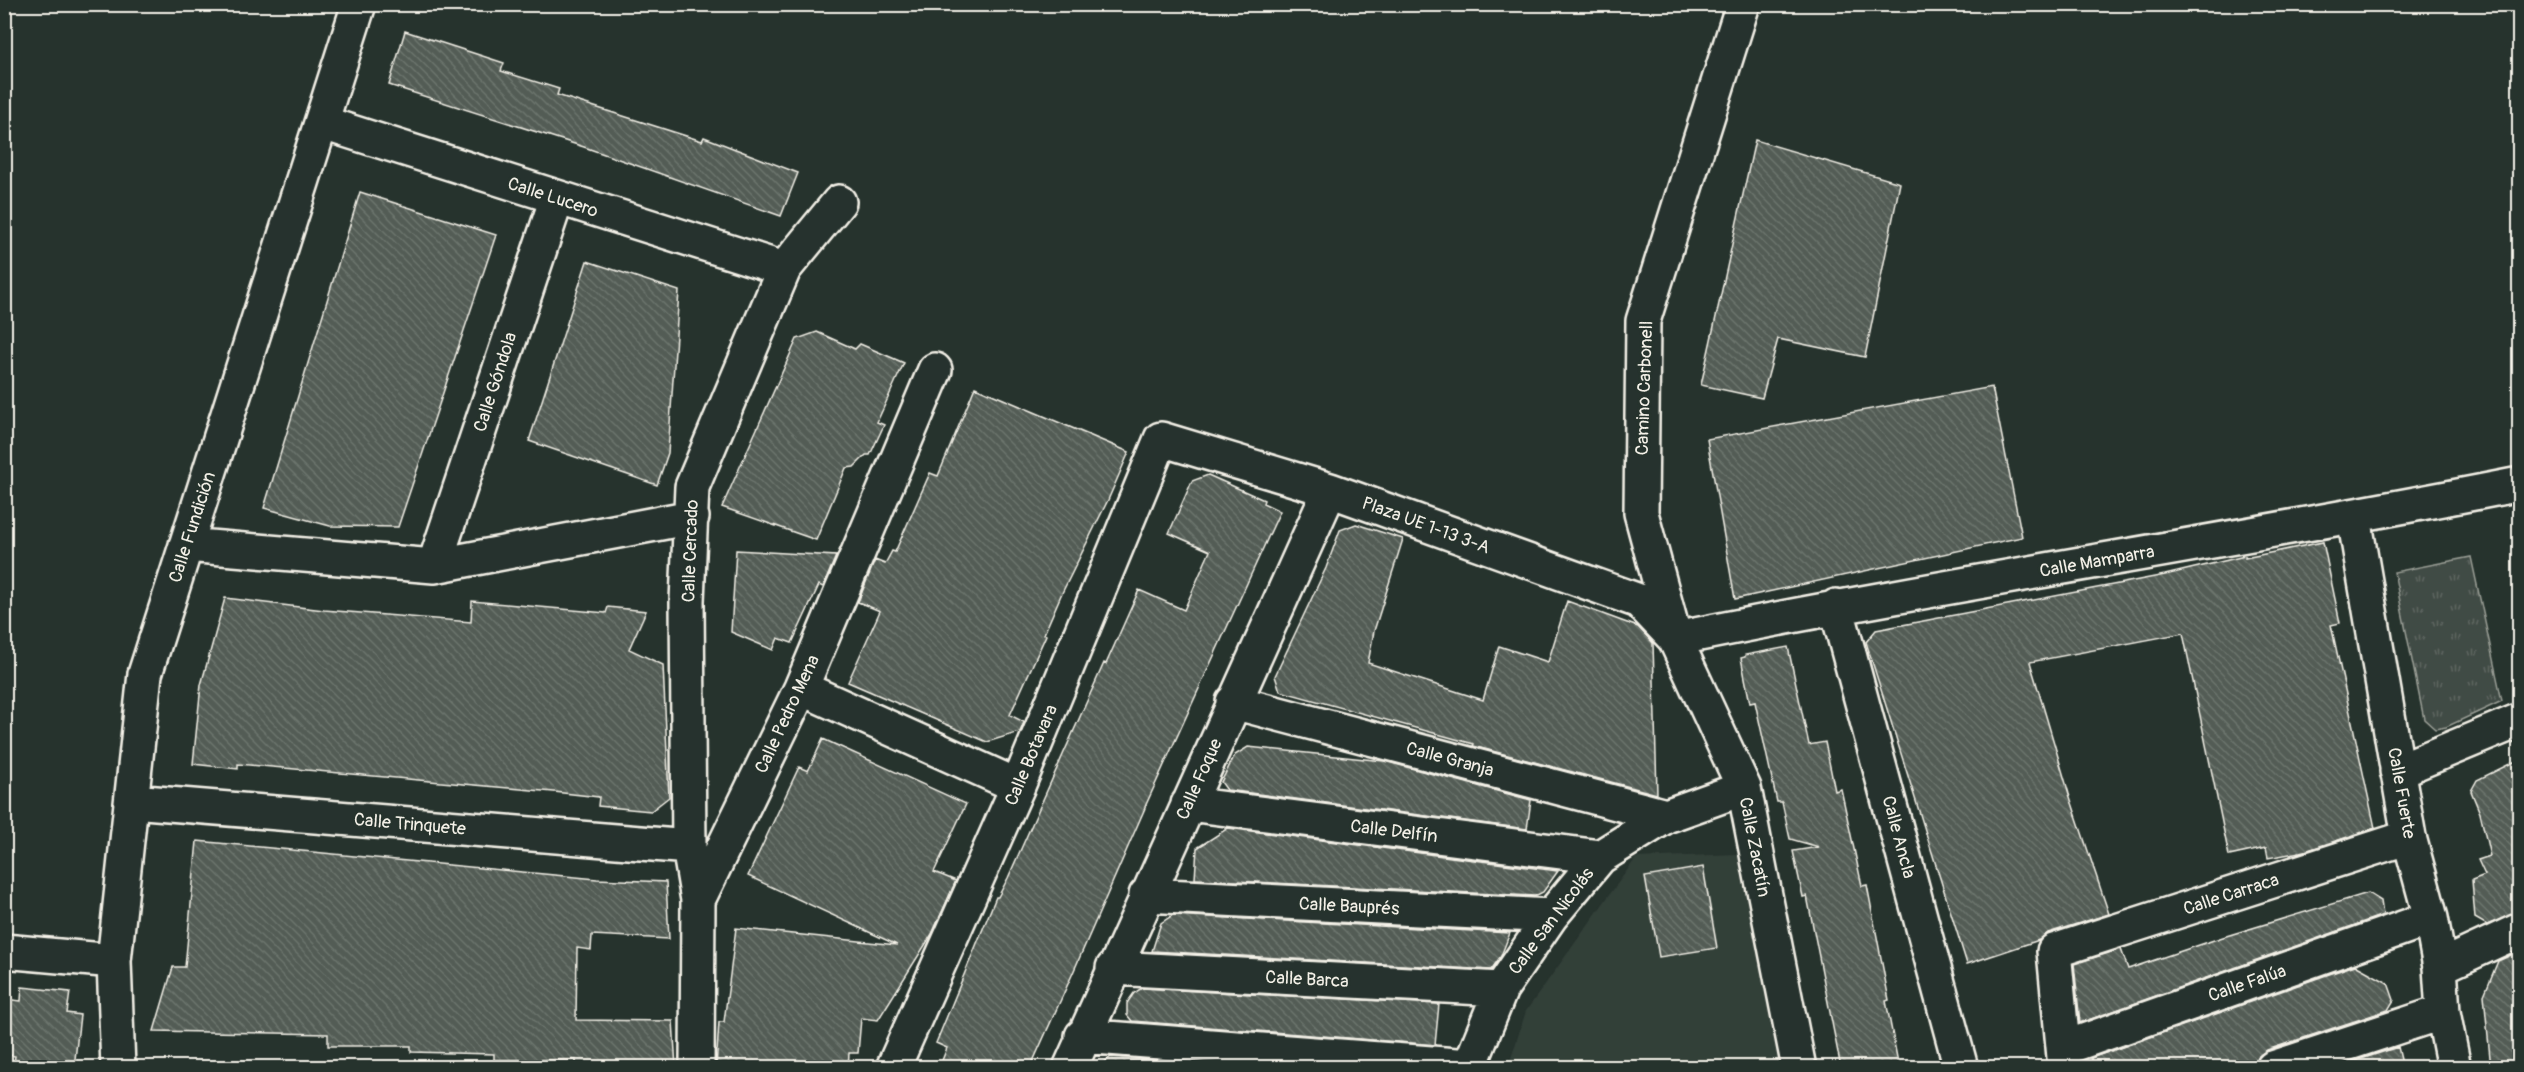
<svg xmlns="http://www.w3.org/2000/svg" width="2524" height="1072" font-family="Pangolin,sans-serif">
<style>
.built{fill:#333f39}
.park{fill:url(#park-tufts);stroke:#9a9e96;stroke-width:1.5}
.building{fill:url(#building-back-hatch);stroke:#f4f1e8;stroke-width:1.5}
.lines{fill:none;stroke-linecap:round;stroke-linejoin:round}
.minor-casing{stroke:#f4f1e8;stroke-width:38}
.minor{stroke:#26332d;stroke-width:33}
.labels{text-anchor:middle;stroke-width:5;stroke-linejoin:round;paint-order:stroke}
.street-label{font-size:18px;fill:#f4f1e8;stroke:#26332d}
</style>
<defs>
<pattern id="park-tufts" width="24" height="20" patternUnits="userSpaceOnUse" patternTransform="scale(1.5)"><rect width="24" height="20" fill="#414b45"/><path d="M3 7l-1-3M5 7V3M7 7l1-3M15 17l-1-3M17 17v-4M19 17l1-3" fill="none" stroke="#5d6560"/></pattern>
<pattern id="building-back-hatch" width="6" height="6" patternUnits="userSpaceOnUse" patternTransform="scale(1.5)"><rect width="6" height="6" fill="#525c55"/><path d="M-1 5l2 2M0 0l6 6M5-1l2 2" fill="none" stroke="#6c746d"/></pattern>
</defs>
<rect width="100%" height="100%" fill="#26332d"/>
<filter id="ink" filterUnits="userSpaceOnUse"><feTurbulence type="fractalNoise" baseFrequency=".0167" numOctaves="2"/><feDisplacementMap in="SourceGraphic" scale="12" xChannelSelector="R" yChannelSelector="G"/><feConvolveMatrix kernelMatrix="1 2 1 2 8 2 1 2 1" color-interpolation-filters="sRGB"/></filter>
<g filter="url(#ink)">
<path class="built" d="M 1738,854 L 1780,1067 L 1508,1068 L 1526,1011 L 1636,858 Z"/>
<path class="park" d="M 2471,557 L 2502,701 L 2446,727 L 2435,729 L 2424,719 L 2394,572 Z"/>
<path class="building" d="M 405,31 L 504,63 L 501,71 L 559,89 L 557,95 L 702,141 L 704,137 L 798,173 L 781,216 L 584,147 L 389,85 Z
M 1755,140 L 1900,183 L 1865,357 L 1778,339 L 1762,398 L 1701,385 Z
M 360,192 L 496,235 L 398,527 L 330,526 L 264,508 Z
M 587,261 L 679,291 L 668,453 L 657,485 L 529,441 Z
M 817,332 L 855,349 L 860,344 L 904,363 L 877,422 L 884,425 L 870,455 L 866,455 L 854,467 L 846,468 L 816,540 L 722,507 L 797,339 Z
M 975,387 L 1129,452 L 1108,500 L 1061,595 L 1044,634 L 1046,635 L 1010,715 L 1024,722 L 1020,732 L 987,742 L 848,682 L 880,611 L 858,602 L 875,560 L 885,564 L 892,551 L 895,552 L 930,473 L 938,476 Z
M 1992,387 L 2022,537 L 1735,599 L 1707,439 Z
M 1208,475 L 1264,500 L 1263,503 L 1280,511 L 1144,809 L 1145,808 L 1072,975 L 1030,1068 L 939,1068 L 947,1048 L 936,1043 L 996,897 L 998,897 L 1008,878 L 1104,663 L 1106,664 L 1139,590 L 1184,610 L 1210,551 L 1169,533 L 1192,481 Z
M 1356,524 L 1403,539 L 1374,631 L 1368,663 L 1483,700 L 1499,646 L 1548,662 L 1567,601 L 1638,627 L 1653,643 L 1657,794 L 1473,746 L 1474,744 L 1280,691 L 1275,676 L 1326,568 L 1340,530 Z
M 2323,542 L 2340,623 L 2331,625 L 2375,828 L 2305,851 L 2268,858 L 2266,848 L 2229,856 L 2183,633 L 2030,662 L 2069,794 L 2109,914 L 2048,933 L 2039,940 L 1967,964 L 1866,642 L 1876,630 L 2165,575 L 2245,556 L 2245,558 Z
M 736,550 L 836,556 L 823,587 L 819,585 L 792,643 L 778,638 L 773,650 L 731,632 Z
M 225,598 L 324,610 L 471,622 L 472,601 L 606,613 L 608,607 L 646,611 L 629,649 L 663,665 L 669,797 L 651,811 L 598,806 L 599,797 L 554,792 L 238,764 L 238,769 L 193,764 L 201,685 Z
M 1788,647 L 1809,745 L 1825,742 L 1835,791 L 1841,789 L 1862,886 L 1867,885 L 1889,1000 L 1886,1001 L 1899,1068 L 1841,1068 L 1807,896 L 1803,897 L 1793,851 L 1819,847 L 1790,839 L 1782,802 L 1777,802 L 1755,702 L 1750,703 L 1741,658 L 1745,657 L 1745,655 Z
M 823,739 L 966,804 L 934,872 L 956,881 L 932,934 L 878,1020 L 861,1018 L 858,1053 L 849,1053 L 848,1068 L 716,1068 L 719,1022 L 724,1022 L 736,928 L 897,945 L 748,876 L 799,767 L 808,771 Z
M 1248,747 L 1384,761 L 1531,800 L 1527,829 L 1227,790 L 1221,782 L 1235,755 Z
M 2520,759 L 2520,912 L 2487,925 L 2475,918 L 2472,880 L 2485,875 L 2478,860 L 2490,856 L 2480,813 L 2471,791 L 2477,780 Z
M 1228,828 L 1558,871 L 1543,892 L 1535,896 L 1195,879 L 1197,848 Z
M 197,841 L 597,879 L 666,882 L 669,939 L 592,935 L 591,950 L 577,948 L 576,1020 L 673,1021 L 676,1068 L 576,1068 L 576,1060 L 494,1060 L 494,1054 L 411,1052 L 411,1046 L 328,1046 L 328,1034 L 154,1031 L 173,967 L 185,967 Z
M 1703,867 L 1717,948 L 1659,957 L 1645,877 Z
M 2368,893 L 2381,901 L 2383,915 L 2080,1023 L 2074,964 L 2121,949 L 2128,969 L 2223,937 Z
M 1173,915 L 1510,933 L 1501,956 L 1491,970 L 1152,951 L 1161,923 Z
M 2520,951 L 2520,1068 L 2491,1068 L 2484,995 L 2498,961 Z
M 2355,965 L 2388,983 L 2394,1000 L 2388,1010 L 2267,1050 L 2259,1056 L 2255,1068 L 2094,1068 L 2091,1058 Z
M 22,987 L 70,992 L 67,1013 L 80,1015 L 74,1068 L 13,1068 L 15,1056 L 4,1054 L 4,999 L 21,1001 Z
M 1142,988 L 1439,1004 L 1435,1045 L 1132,1021 L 1127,1015 L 1127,1003 L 1134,993 Z
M 2398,1047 L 2403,1068 L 2334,1068 Z
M 1111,1057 L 1246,1068 L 1096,1068 Z"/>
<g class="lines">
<defs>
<path id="minor" d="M 1743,4 L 1643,321 L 1641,513 L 1675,639 L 1744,788 L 1799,1068
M 323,123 L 784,269
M 2354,517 L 2409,837 L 2431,918 L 2440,967 L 2443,1012 L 2454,1068
M 186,545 L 434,566 L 692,517
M 434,566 L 557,198
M 1836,606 L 1961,1068
M 1675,639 C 1955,582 2239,540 2520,484
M 801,688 L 1018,786
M 1233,702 L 1666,816
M 2397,771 L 2520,720
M 132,801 L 689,847
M 1188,804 L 1600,857
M 1146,895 L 1551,916
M 698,900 L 689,847 L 687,601 L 692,487 L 784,269 L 839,202
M 4,951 L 114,961
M 2440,967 L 2520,930
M 1113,968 L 1501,989
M 1082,1036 L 1470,1066
M 2064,1048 L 2431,918
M 118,1068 L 114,961 L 145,674 L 359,4
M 697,1068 L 698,900 L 801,688 L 935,370
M 893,1068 L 1018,786 L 1161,439 L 1330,490 L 1639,601 L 1675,639
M 1070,1068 L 1330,490
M 1469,1068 L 1501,989 L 1551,916 L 1600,857 L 1666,816 L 1744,788
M 2065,1068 L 2054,951 L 2409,837
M 2273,1068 L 2443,1012"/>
</defs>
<use href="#minor" class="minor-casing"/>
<use href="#minor" class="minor"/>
</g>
</g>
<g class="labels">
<g class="street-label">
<text transform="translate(553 197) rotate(18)" y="6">Calle Lucero</text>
<text transform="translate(495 382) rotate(-72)" y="6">Calle Góndola</text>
<text transform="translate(1644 388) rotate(-88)" y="6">Camino Carbonell</text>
<text transform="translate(1426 525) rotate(20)" y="6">Plaza UE 1-13 3-A</text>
<text transform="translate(192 527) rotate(-72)" y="6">Calle Fundición</text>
<text transform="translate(690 551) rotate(-88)" y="6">Calle Cercado</text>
<text transform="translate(2097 561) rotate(-10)" y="6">Calle Mamparra</text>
<text transform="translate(787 714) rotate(-65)" y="6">Calle Pedro Mena</text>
<text transform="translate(1031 755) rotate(-67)" y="6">Calle Botavara</text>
<text transform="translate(1450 759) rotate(15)" y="6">Calle Granja</text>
<text transform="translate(1199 779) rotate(-66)" y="6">Calle Foque</text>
<text transform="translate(2402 793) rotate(80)" y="6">Calle Fuerte</text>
<text transform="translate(410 824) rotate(5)" y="6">Calle Trinquete</text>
<text transform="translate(1394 831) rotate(7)" y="6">Calle Delfín</text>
<text transform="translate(1899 837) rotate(75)" y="6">Calle Ancla</text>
<text transform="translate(1755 847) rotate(79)" y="6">Calle Zacatín</text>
<text transform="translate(2231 894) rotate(-18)" y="6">Calle Carraca</text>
<text transform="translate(1349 906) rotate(3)" y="6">Calle Bauprés</text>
<text transform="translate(1551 921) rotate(-53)" y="6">Calle San Nicolás</text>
<text transform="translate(1307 979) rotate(3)" y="6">Calle Barca</text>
<text transform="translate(2247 983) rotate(-19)" y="6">Calle Falúa</text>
</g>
</g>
<rect width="2524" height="1072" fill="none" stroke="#26332d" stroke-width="24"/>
<rect x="12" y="12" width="2500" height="1048" fill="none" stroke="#f4f1e8" stroke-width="2" filter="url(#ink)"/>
</svg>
